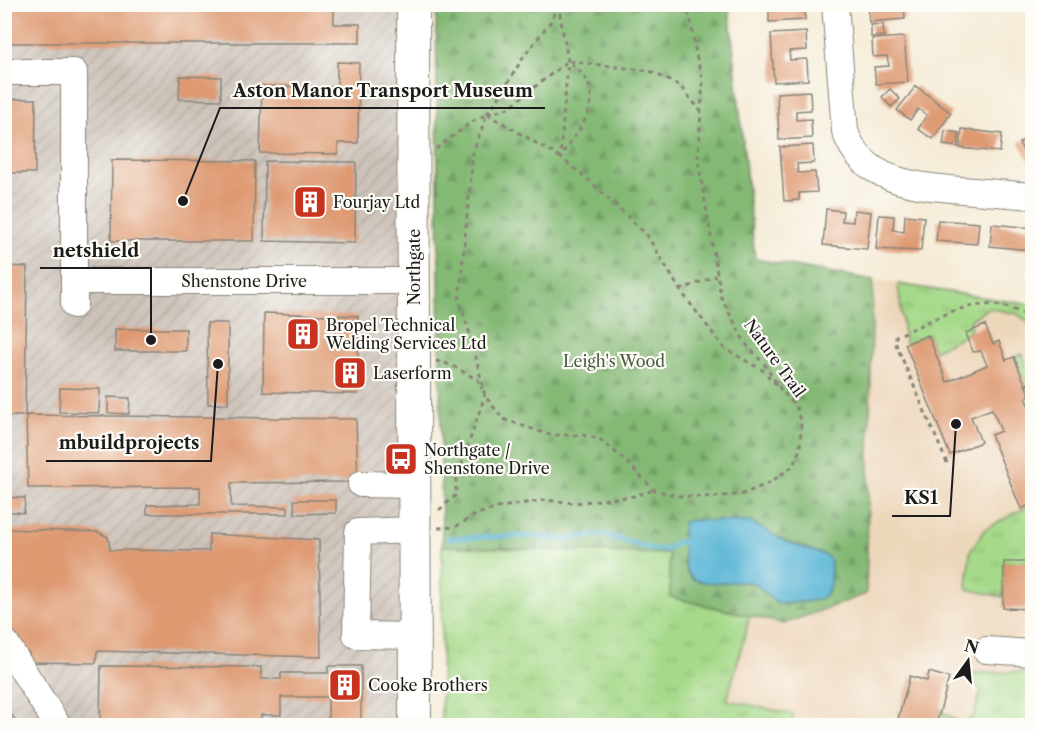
<svg xmlns="http://www.w3.org/2000/svg" width="1037" height="730" font-family="'Libre Caslon Text',serif">
<style>
.built{fill:#edd7bb}
.industrial{fill:url(#industrial-furrows)}
.grass{fill:url(#grass-tufts);stroke:#617a52;stroke-width:1.5}
.forest{fill:url(#forest-firs);stroke:#506a48;stroke-width:1.5;fill-rule:evenodd}
.water{fill:#56b4d5;stroke:#396878;stroke-width:1.5}
.lines{fill:none;stroke-linecap:round;stroke-linejoin:round}
.stream{stroke:#56b4d5;stroke-width:5}
.building{fill:#de9971}
.minor-casing{stroke:#888479;stroke-width:28}
.major-casing{stroke:#888479;stroke-width:34}
.path{stroke:#888479;stroke-width:3;stroke-dasharray:4.5 4.5;stroke-linecap:butt}
.minor{stroke:#fff;stroke-width:26}
.major{stroke:#fff;stroke-width:32}
.labels{text-anchor:middle;stroke-width:4.5;stroke-linejoin:round;paint-order:stroke}
.poi-label{font-size:16px;fill:#1c1c1c;stroke:#fdfcf7;text-anchor:start}
.street-label{font-size:16px;fill:#1c1c1c;stroke:#fdfcf7}
.park-label{font-size:16px;fill:#4c5e42;stroke:#fdfcf7}
.leader{fill:none;stroke:#1c1c1c;stroke-width:2}
.callout-dot{fill:#1c1c1c;stroke:#fdfcf7;stroke-width:2}
.callout-label{font-size:18px;text-anchor:middle;font-weight:bold;fill:#1c1c1c;stroke:#fdfcf7;stroke-width:4.5;stroke-linejoin:round;paint-order:stroke}
</style>
<defs>
<pattern id="industrial-furrows" width="10" height="10" patternUnits="userSpaceOnUse" patternTransform="scale(1.5)"><rect width="10" height="10" fill="#ccc2b9"/><path d="M-1 1l2-2M0 10L10 0M9 11l2-2" fill="none" stroke="#afa69e"/></pattern>
<pattern id="grass-tufts" width="24" height="20" patternUnits="userSpaceOnUse" patternTransform="scale(1.5)"><rect width="24" height="20" fill="#a6d989"/><path d="M3 7l-1-3M5 7V3M7 7l1-3M15 17l-1-3M17 17v-4M19 17l1-3" fill="none" stroke="#8eba76"/></pattern>
<pattern id="forest-firs" width="22" height="20" patternUnits="userSpaceOnUse" patternTransform="scale(1.5)"><rect width="22" height="20" fill="#84b975"/><path d="M5 1l3.5 6h-7zM16 11l3.5 6h-7z" fill="#719e65"/></pattern>
</defs>
<rect width="100%" height="100%" fill="#fdfcf7"/>
<filter id="ink" filterUnits="userSpaceOnUse"><feTurbulence type="fractalNoise" baseFrequency=".0167" numOctaves="2"/><feDisplacementMap in="SourceGraphic" scale="12" xChannelSelector="R" yChannelSelector="G"/><feConvolveMatrix kernelMatrix="1 2 1 2 8 2 1 2 1" color-interpolation-filters="sRGB"/></filter>
<filter id="wash" filterUnits="userSpaceOnUse"><feTurbulence type="fractalNoise" baseFrequency=".008" numOctaves="4" result="noise"/><feDisplacementMap in="SourceGraphic" scale="24" xChannelSelector="R" yChannelSelector="G"/><feGaussianBlur stdDeviation="1.35" result="paint"/><feColorMatrix in="noise" values="0 0 0 0 0 0 0 0 0 0 0 0 0 0 0 0 0 1.4 0 .05"/><feComposite in="paint" operator="in"/></filter>
<g filter="url(#wash)">
<rect width="100%" height="100%" fill="#f5ebd6"/>
<path class="built" d="M 873,280 L 1032,305 L 1032,725 L 441,726 L 442,546 L 669,554 L 784,624 L 866,594 Z"/>
<path class="industrial" d="M 4,5 L 401,5 L 403,725 L 5,725 Z"/>
<path class="grass" d="M 898,284 L 1032,305 L 1032,325 L 1017,314 L 988,308 L 971,320 L 970,332 L 934,351 L 928,335 L 905,344 Z
M 1023,354 L 1027,368 L 1032,368 L 1031,412 L 1025,398 L 1030,396 L 1014,357 Z
M 1032,504 L 1032,562 L 1004,562 L 1003,597 L 967,589 L 970,551 L 985,529 Z
M 442,546 L 669,554 L 670,597 L 750,616 L 727,700 L 793,714 L 792,726 L 441,726 Z
M 1032,672 L 1032,725 L 936,726 L 940,710 L 962,724 L 974,716 L 981,689 L 960,673 Z"/>
<path class="forest" d="M 436,5 L 729,5 L 755,259 L 873,280 L 866,594 L 784,624 L 670,597 L 669,554 L 442,546 ZM 750,522 L 787,542 L 825,555 L 808,602 L 796,602 L 784,605 L 770,598 L 760,585 L 749,582 L 707,582 L 692,579 L 687,573 L 682,532 Z"/>
<path class="water" d="M 691,520 L 750,522 L 787,542 L 825,555 L 831,560 C 830,589 833,601 799,602 C 786,603 786,607 773,600 C 763,594 761,583 748,582 C 733,580 701,588 690,576 C 683,570 682,532 683,522 Z"/>
<g class="lines">
<path class="stream" d="M 449,538 L 533,536 L 567,540 L 601,534 L 652,549 L 666,550 L 677,542 L 683,543"/>
</g>
<g id="blocks">
<path class="building" d="M 5,4 L 334,4 L 334,24 L 360,24 L 360,43 L 5,43 Z
M 769,4 L 805,4 L 805,20 L 769,22 Z
M 868,4 L 904,4 L 905,19 L 869,22 Z
M 883,24 L 884,36 L 871,37 L 871,25 Z
M 806,32 L 807,50 L 789,51 L 790,60 L 807,59 L 808,80 L 774,82 L 771,34 Z
M 904,37 L 908,82 L 876,84 L 874,67 L 889,66 L 887,56 L 873,57 L 872,39 Z
M 337,62 L 359,63 L 358,143 L 338,143 L 338,154 L 260,153 L 262,86 L 337,87 Z
M 180,76 L 221,77 L 221,100 L 179,99 Z
M 916,86 L 951,113 L 933,139 L 918,129 L 927,115 L 918,109 L 910,120 L 897,110 Z
M 890,89 L 900,99 L 891,107 L 882,97 Z
M 810,91 L 811,110 L 796,111 L 796,120 L 811,119 L 812,138 L 779,140 L 777,93 Z
M 5,99 L 36,99 L 35,173 L 5,173 Z
M 962,129 L 1002,134 L 1000,152 L 960,148 Z
M 945,131 L 959,133 L 958,147 L 943,145 Z
M 1032,135 L 1032,159 L 1029,161 L 1019,143 Z
M 813,145 L 814,163 L 797,164 L 798,173 L 815,172 L 817,192 L 799,193 L 799,200 L 784,201 L 780,147 Z
M 112,160 L 255,161 L 254,241 L 111,241 Z
M 265,161 L 356,162 L 355,243 L 264,241 Z
M 826,209 L 843,211 L 842,221 L 853,222 L 854,210 L 871,212 L 867,249 L 823,245 Z
M 879,215 L 894,216 L 893,230 L 904,232 L 905,215 L 924,217 L 921,251 L 876,249 Z
M 938,220 L 979,223 L 977,244 L 936,241 Z
M 992,224 L 1032,228 L 1030,250 L 990,246 Z
M 4,266 L 27,267 L 25,416 L 4,416 Z
M 264,313 L 358,316 L 358,394 L 263,392 Z
M 207,323 L 228,323 L 228,404 L 208,404 Z
M 985,325 L 993,344 L 999,341 L 1006,360 L 1014,357 L 1030,396 L 1025,398 L 1032,412 L 1032,504 L 1021,509 L 991,435 L 1001,431 L 992,409 L 971,417 L 981,442 L 950,455 L 905,344 L 928,335 L 947,382 L 987,365 L 981,351 L 973,352 L 966,333 Z
M 115,329 L 186,329 L 186,351 L 115,351 Z
M 60,388 L 100,389 L 99,413 L 59,412 Z
M 108,397 L 130,398 L 129,414 L 108,413 Z
M 26,415 L 356,419 L 358,482 L 231,483 L 231,506 L 288,507 L 288,514 L 147,514 L 147,505 L 200,504 L 200,487 L 28,488 Z
M 4,497 L 25,498 L 24,513 L 4,511 Z
M 294,500 L 336,500 L 336,513 L 295,514 Z
M 4,529 L 98,532 L 108,537 L 110,550 L 209,551 L 209,534 L 319,540 L 321,657 L 97,651 L 96,663 L 29,662 L 29,653 L 4,638 Z
M 1004,562 L 1032,562 L 1032,609 L 1003,608 Z
M 101,666 L 261,667 L 261,679 L 281,679 L 281,673 L 328,673 L 328,666 L 361,666 L 361,726 L 328,726 L 328,697 L 281,697 L 281,715 L 261,715 L 261,726 L 100,726 Z
M 929,672 L 949,678 L 936,726 L 896,726 L 910,676 L 927,681 Z
M 4,706 L 20,726 L 4,726 Z"/>
</g>
</g>
<g filter="url(#ink)">
<use href="#blocks" fill-opacity="0" stroke="#888479" stroke-width="1.5"/>
<g class="lines">
<defs>
<path id="minor" d="M 835,4 L 845,131 C 862,183 917,186 962,190 C 986,192 1009,194 1032,196
M 4,72 L 74,72 L 74,305
M 74,281 L 414,281
M 361,484 L 414,485
M 415,530 L 358,532 L 356,635 L 415,636
M 5,642 L 58,726
M 986,650 L 1032,653"/>
<path id="major" d="M 413,4 L 415,726"/>
</defs>
<use href="#minor" class="minor-casing"/>
<use href="#major" class="major-casing"/>
<path class="path" d="M 557,4 L 552,20 L 524,56 L 498,99 L 487,114 L 473,153 L 459,301 L 471,337 L 485,396 L 503,419 L 550,435 L 583,435 L 599,439 L 624,459 L 654,490 L 679,496 L 714,497 L 743,494 L 771,482 L 793,466 L 800,449 L 801,425 L 796,406 L 781,390 L 765,365 L 745,343 L 721,297 L 698,159 L 703,80 L 696,55 L 690,16 L 683,4
M 558,4 L 568,61 L 560,157 L 591,182 L 647,235 L 680,290 L 724,348 L 762,370 L 777,385
M 487,114 L 560,157 C 582,125 612,94 570,63
M 436,149 L 470,123 L 487,114 L 508,108 L 568,61 L 650,71 L 680,86 L 700,110
M 680,290 L 716,276
M 436,361 L 451,365 L 478,380 L 482,389
M 1026,385 L 1032,383
M 947,463 L 895,342 L 896,336 C 945,316 982,287 1032,319
M 439,510 L 457,494 L 455,484 L 485,395
M 438,528 L 455,527 L 477,514 L 501,507 L 545,500 L 575,503 L 634,496 L 654,490"/>
<use href="#minor" class="minor"/>
<use href="#major" class="major"/>
</g>
</g>
<defs>
<symbol id="building-square" viewBox="-11 -11 22 22"><rect x="-9" y="-9" width="18" height="18" rx="4" fill="#c8321e" stroke="#fdfcf7"/><path d="M-4-6H4V6H1V3H-1V6H-4ZM-2.5-4.3h1.7v1.8h-1.7ZM.8-4.3h1.7v1.8H.8ZM-2.5-1h1.7V.8h-1.7ZM.8-1h1.7V.8H.8Z" fill="#fff"/></symbol>
<symbol id="bus-square" viewBox="-11 -11 22 22"><rect x="-9" y="-9" width="18" height="18" rx="4" fill="#c8321e" stroke="#fdfcf7"/><path d="M-5-6H5V4H4V6H2V4H-2V6H-4V4H-5ZM-3.5-4V0h7V-4ZM-3.5 1.2v1.5H-2V1.2ZM2 1.2v1.5H3.5V1.2Z" fill="#fff"/></symbol>
</defs>
<g fill-rule="evenodd">
<use href="#building-square" x="291" y="183" width="38" height="38"/>
<use href="#building-square" x="284" y="315" width="38" height="38"/>
<use href="#building-square" x="331" y="354" width="38" height="38"/>
<use href="#bus-square" x="382" y="440" width="38" height="38"/>
<use href="#building-square" x="326" y="666" width="38" height="38"/>
</g>
<g class="labels">
<g class="poi-label">
<text x="333" y="208">Fourjay Ltd</text>
<text x="326" y="331">Bropel Technical<tspan x="326" dy="18">Welding Services Ltd</tspan></text>
<text x="373" y="379">Laserform</text>
<text x="424" y="456">Northgate /<tspan x="424" dy="18">Shenstone Drive</tspan></text>
<text x="368" y="691">Cooke Brothers</text>
</g>
<g class="street-label">
<text transform="translate(414 267) rotate(-90)" y="6">Northgate</text>
<text x="244" y="287">Shenstone Drive</text>
<text transform="translate(775 358) rotate(54)" y="6">Nature Trail</text>
</g>
<g class="park-label">
<text x="614" y="367">Leigh's Wood</text>
</g>
</g>
<path class="leader" d="M183 201L220 108H545M151 340L151 268H40M218 364L211 461H46M956 424L950 516H892"/>
<g class="callout-dot">
<circle cx="183" cy="201" r="6"/>
<circle cx="151" cy="340" r="6"/>
<circle cx="218" cy="364" r="6"/>
<circle cx="956" cy="424" r="6"/>
</g>
<g class="callout-label">
<text x="383" y="97">Aston Manor Transport Museum</text>
<text x="96" y="257">netshield</text>
<text x="129" y="449">mbuildprojects</text>
<text x="921" y="504">KS1</text>
</g>
<rect width="1037" height="730" fill="none" stroke="#fdfcf7" stroke-width="24"/>
<g transform="translate(968 661) rotate(15)" stroke="#fdfcf7" stroke-width="4.5" paint-order="stroke">
<path d="M0-4.5L10 22L0 15L-10 22Z" fill="#1c1c1c"/>
<text y="-9" font-size="16" font-weight="bold" text-anchor="middle" fill="#1c1c1c">N</text>
</g>
</svg>
